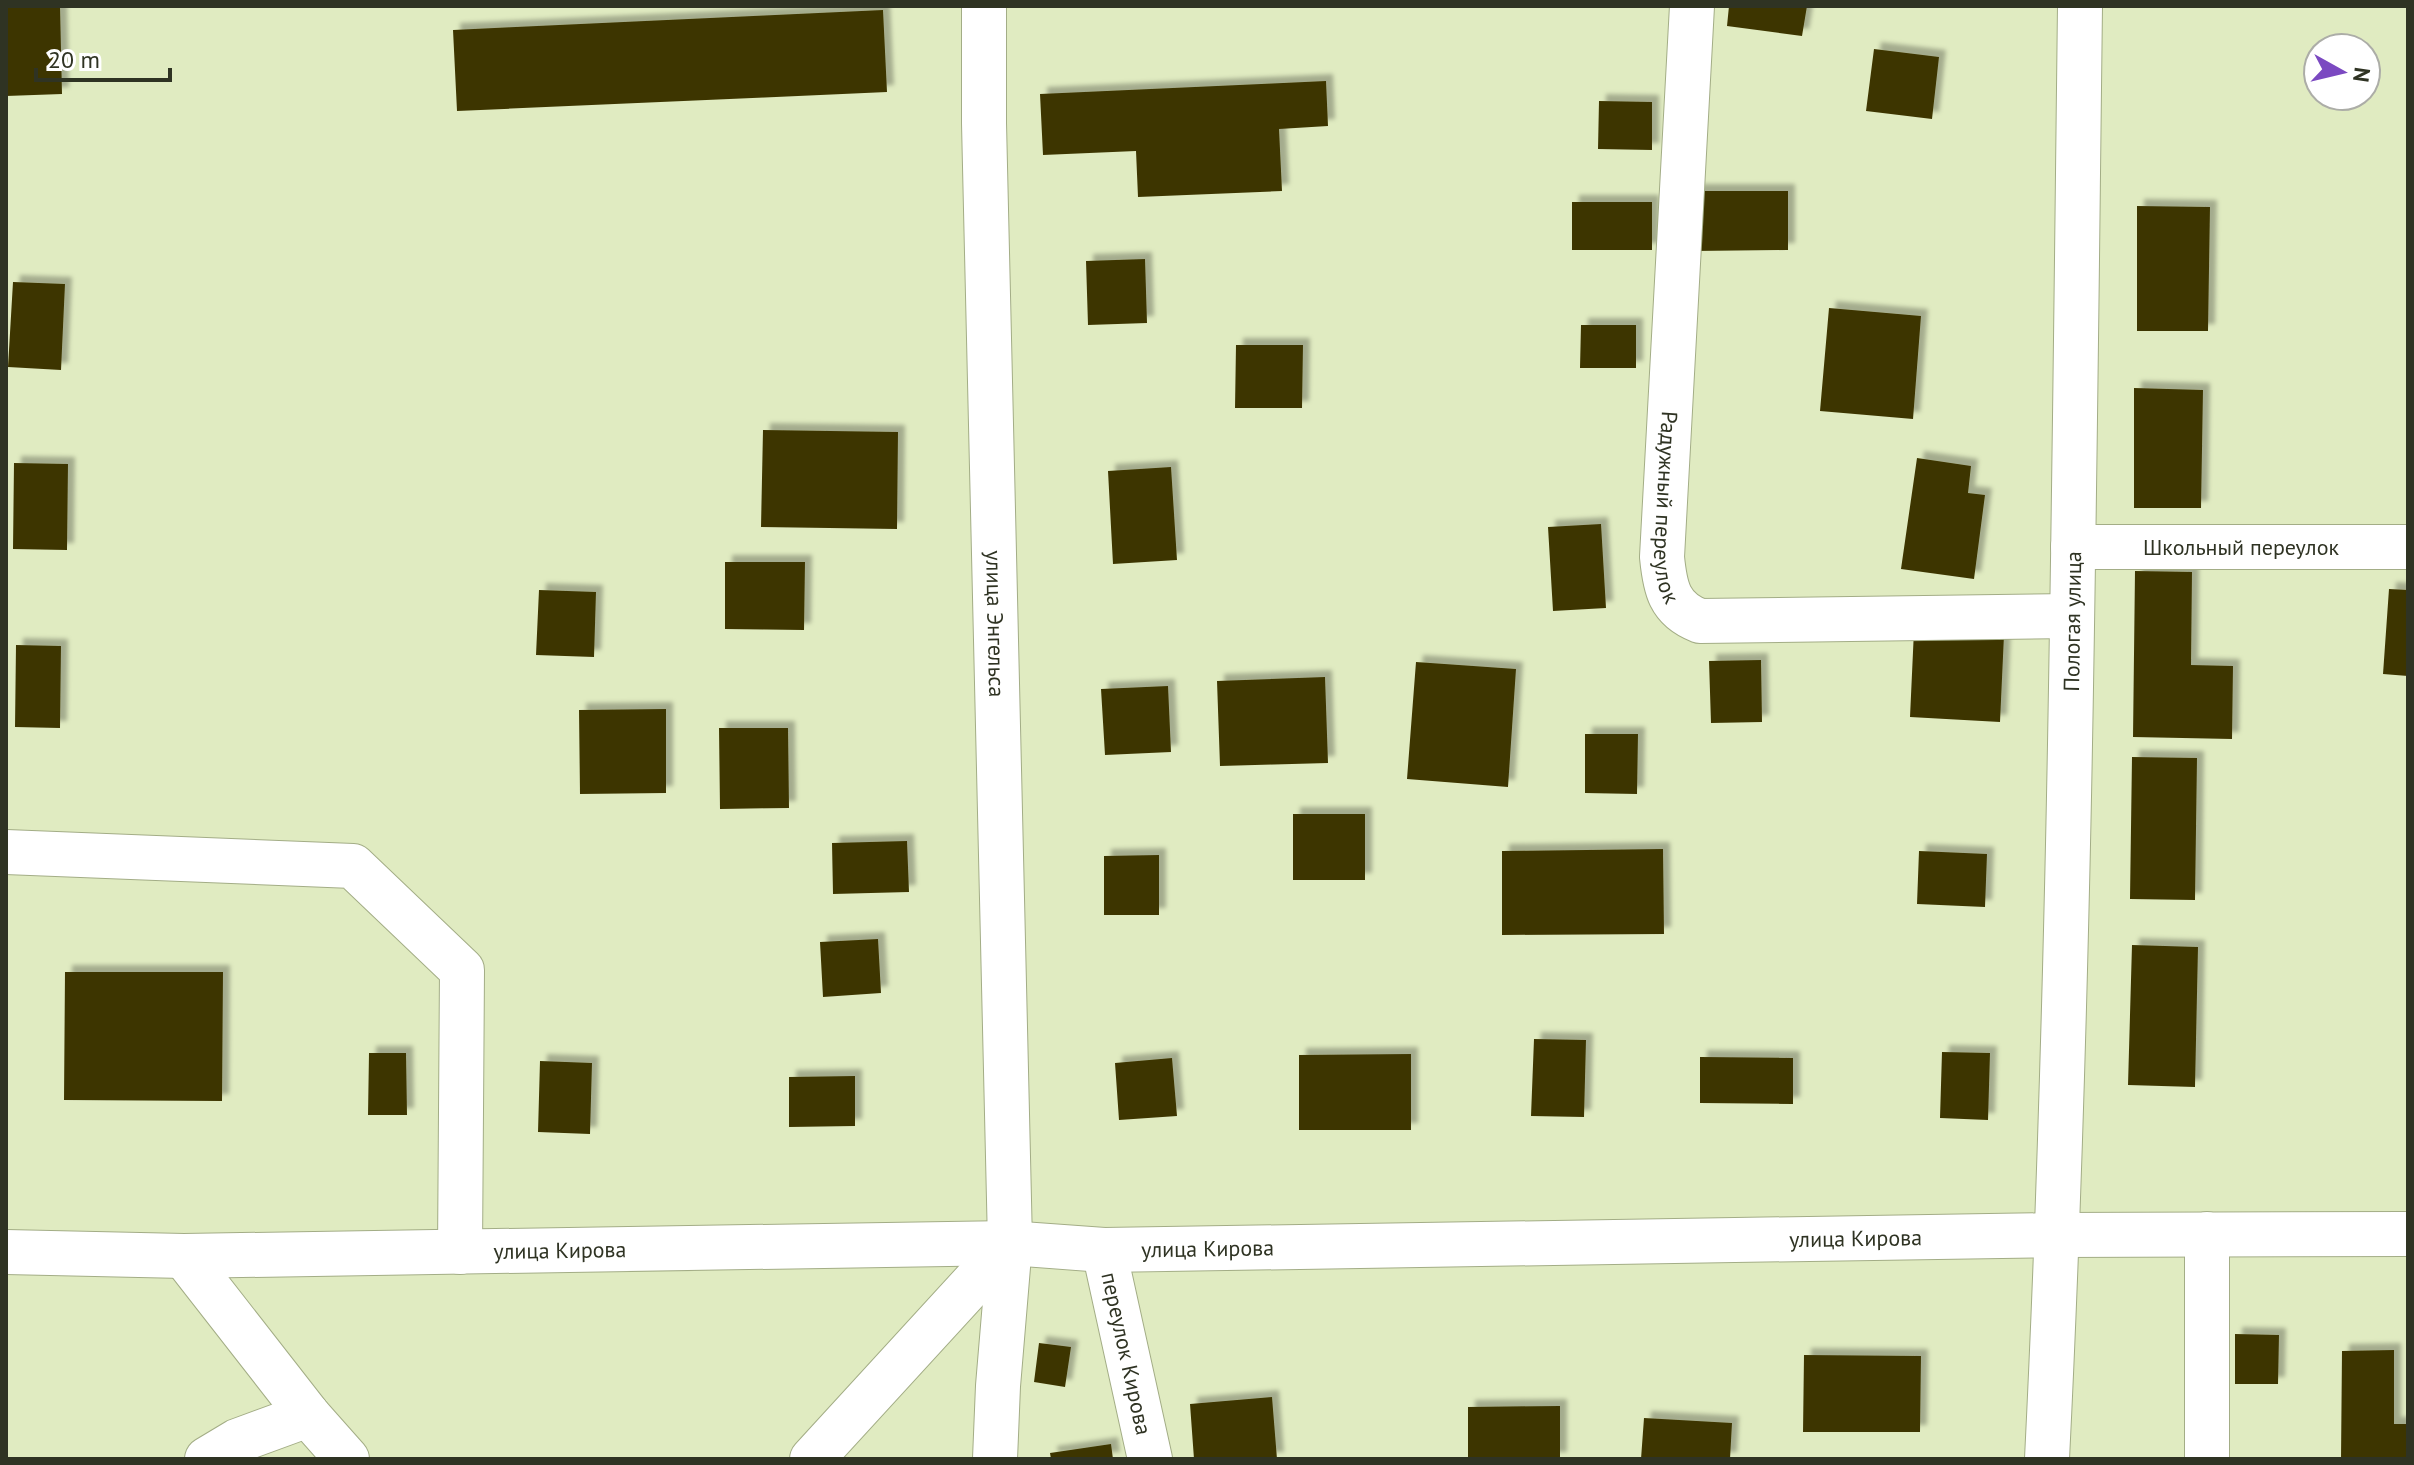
<svg xmlns="http://www.w3.org/2000/svg" width="2414" height="1465" font-family="'PT Sans',sans-serif">
<style>
.building{fill:#3e3602;filter:url(#shadow)}
.lines{fill:none;stroke-linecap:round;stroke-linejoin:round}
.minor-casing{stroke:#a3ad86;stroke-width:46}
.highway-casing{stroke:#a3ad86;stroke-width:46}
.minor{stroke:#fff;stroke-width:44}
.highway{stroke:#fff;stroke-width:44}
.labels{text-anchor:middle;stroke-width:8;stroke-linejoin:round;paint-order:stroke}
.street-label{font-size:22px;fill:#2f3323;stroke:#fff}
</style>
<defs>
<filter id="shadow"><feDropShadow dx="7" dy="-7" stdDeviation="2" flood-color="#0004"/></filter>
</defs>
<rect width="100%" height="100%" fill="#e0ebc1"/>
<path class="building" d="M 6,6 L 60,6 L 62,94 L 6,96 Z
M 1729,6 L 1807,6 L 1802,36 L 1727,26 Z
M 883,10 L 887,92 L 457,111 L 453,30 Z
M 1874,49 L 1939,57 L 1932,119 L 1866,111 Z
M 1326,81 L 1328,126 L 1279,129 L 1282,191 L 1138,197 L 1136,151 L 1043,155 L 1040,94 Z
M 1599,101 L 1652,102 L 1652,150 L 1598,149 Z
M 1693,191 L 1788,191 L 1788,250 L 1693,251 Z
M 1572,202 L 1652,202 L 1652,250 L 1572,250 Z
M 2137,206 L 2210,207 L 2208,331 L 2137,331 Z
M 1145,259 L 1147,323 L 1088,325 L 1086,261 Z
M 13,282 L 65,284 L 61,370 L 8,367 Z
M 1829,308 L 1921,316 L 1913,419 L 1820,411 Z
M 1581,325 L 1636,325 L 1636,368 L 1580,368 Z
M 1236,345 L 1303,345 L 1302,408 L 1235,408 Z
M 2134,388 L 2203,390 L 2201,508 L 2134,508 Z
M 763,430 L 898,432 L 897,529 L 761,527 Z
M 1917,458 L 1971,466 L 1968,493 L 1985,495 L 1974,579 L 1901,569 Z
M 14,463 L 68,464 L 67,550 L 13,549 Z
M 1171,467 L 1177,560 L 1113,564 L 1108,471 Z
M 1601,524 L 1606,608 L 1553,611 L 1548,527 Z
M 725,562 L 805,562 L 804,630 L 725,629 Z
M 2135,571 L 2192,572 L 2191,665 L 2233,666 L 2232,739 L 2133,737 Z
M 2389,589 L 2408,590 L 2408,676 L 2383,674 Z
M 539,590 L 596,592 L 594,657 L 536,655 Z
M 1914,630 L 2004,635 L 2000,722 L 1910,717 Z
M 16,645 L 61,646 L 60,728 L 15,727 Z
M 1761,660 L 1762,722 L 1711,723 L 1709,661 Z
M 1416,662 L 1516,669 L 1508,787 L 1407,779 Z
M 1325,677 L 1328,763 L 1220,766 L 1217,681 Z
M 1168,686 L 1171,752 L 1105,755 L 1101,689 Z
M 666,709 L 666,793 L 580,794 L 579,710 Z
M 719,728 L 788,728 L 789,808 L 720,809 Z
M 1585,734 L 1638,734 L 1637,794 L 1585,793 Z
M 2132,757 L 2197,758 L 2195,900 L 2130,899 Z
M 1293,814 L 1365,814 L 1365,880 L 1293,880 Z
M 907,841 L 909,892 L 833,894 L 832,843 Z
M 1663,849 L 1664,934 L 1502,935 L 1502,851 Z
M 1919,851 L 1987,854 L 1985,907 L 1917,904 Z
M 1159,855 L 1159,915 L 1104,915 L 1104,856 Z
M 878,939 L 881,993 L 823,997 L 820,942 Z
M 2132,945 L 2198,947 L 2195,1087 L 2128,1085 Z
M 65,972 L 223,972 L 222,1101 L 64,1100 Z
M 1534,1039 L 1586,1040 L 1584,1117 L 1531,1116 Z
M 1942,1052 L 1990,1053 L 1988,1120 L 1940,1118 Z
M 369,1053 L 406,1053 L 407,1115 L 368,1115 Z
M 1411,1054 L 1411,1130 L 1299,1130 L 1299,1055 Z
M 1700,1057 L 1793,1058 L 1793,1104 L 1700,1103 Z
M 1172,1058 L 1177,1116 L 1119,1120 L 1115,1063 Z
M 540,1061 L 592,1063 L 590,1134 L 538,1132 Z
M 855,1076 L 855,1126 L 789,1127 L 789,1077 Z
M 2235,1334 L 2279,1335 L 2278,1384 L 2235,1384 Z
M 1039,1343 L 1071,1347 L 1065,1387 L 1034,1382 Z
M 2394,1350 L 2394,1424 L 2408,1424 L 2408,1459 L 2341,1459 L 2342,1351 Z
M 1804,1355 L 1921,1356 L 1920,1432 L 1803,1432 Z
M 1272,1397 L 1277,1459 L 1194,1459 L 1190,1404 Z
M 1560,1406 L 1560,1459 L 1468,1459 L 1468,1407 Z
M 1644,1418 L 1732,1423 L 1730,1459 L 1641,1459 Z
M 1111,1444 L 1113,1459 L 1051,1459 L 1050,1453 Z"/>
<g class="lines">
<defs>
<g id="minor">
<path id="s1" d="M 984,6 L 984,123 L 1010,1243 L 998,1386 L 995,1459"/>
<path id="s2" d="M 1692,6 L 1662,557 C 1665,588 1669,609 1700,621 L 2071,616"/>
<path id="s3" d="M 2073,547 L 2408,547"/>
<path d="M 6,852 L 353,866 L 462,970 L 460,1252"/>
<path id="s4" d="M 1104,1250 L 1150,1459"/>
<path d="M 184,1256 L 308,1415 L 347,1459"/>
<path d="M 207,1459 L 237,1441 L 308,1415"/>
<path d="M 812,1459 L 1010,1243"/>
<path id="s5" d="M 2047,1459 C 2071,975 2074,490 2080,6"/>
<path d="M 2207,1459 L 2207,1234"/>
</g>
<g id="highway">
<path id="s6" d="M 6,1252 L 184,1256 L 1010,1243 L 1104,1250 L 2058,1235 L 2408,1234"/>
</g>
</defs>
<use href="#minor" class="minor-casing"/>
<use href="#highway" class="highway-casing"/>
<use href="#minor" class="minor"/>
<use href="#highway" class="highway"/>
</g>
<g class="labels">
<g class="street-label">
<text dy="8" stroke="none"><textPath href="#s2" startOffset="502">Радужный переулок</textPath></text>
<text dy="8" stroke="none"><textPath href="#s3" startOffset="168">Школьный переулок</textPath></text>
<text dy="8" stroke="none"><textPath href="#s5" startOffset="838">Пологая улица</textPath></text>
<text dy="8" stroke="none"><textPath href="#s1" startOffset="618">улица Энгельса</textPath></text>
<text dy="8" stroke="none"><textPath href="#s6" startOffset="1850">улица Кирова</textPath></text>
<text dy="8" stroke="none"><textPath href="#s6" startOffset="1202">улица Кирова</textPath></text>
<text dy="8" stroke="none"><textPath href="#s6" startOffset="554">улица Кирова</textPath></text>
<text dy="8" stroke="none"><textPath href="#s4" startOffset="106">переулок Кирова</textPath></text>
</g>
</g>
<rect width="2414" height="1465" fill="none" stroke="#2f3323" stroke-width="16"/>
<g transform="translate(2342 72) rotate(98)"><circle r="38" fill="#ffffff" stroke="#acada7" stroke-width="2"/>
<path d="M0-6L14 30L0 20L-14 30Z" fill="#7b49c1"/>
<text y="-12" font-size="22" font-weight="bold" text-anchor="middle" fill="#2f3323">N</text>
</g>
<path d="M36 68v12h134v-12" fill="none" stroke="#2f3323" stroke-width="4"/>
<text x="48" y="68" font-size="24" fill="#2f3323" stroke="#ffffff" stroke-width="6" paint-order="stroke">20 m</text>
</svg>
